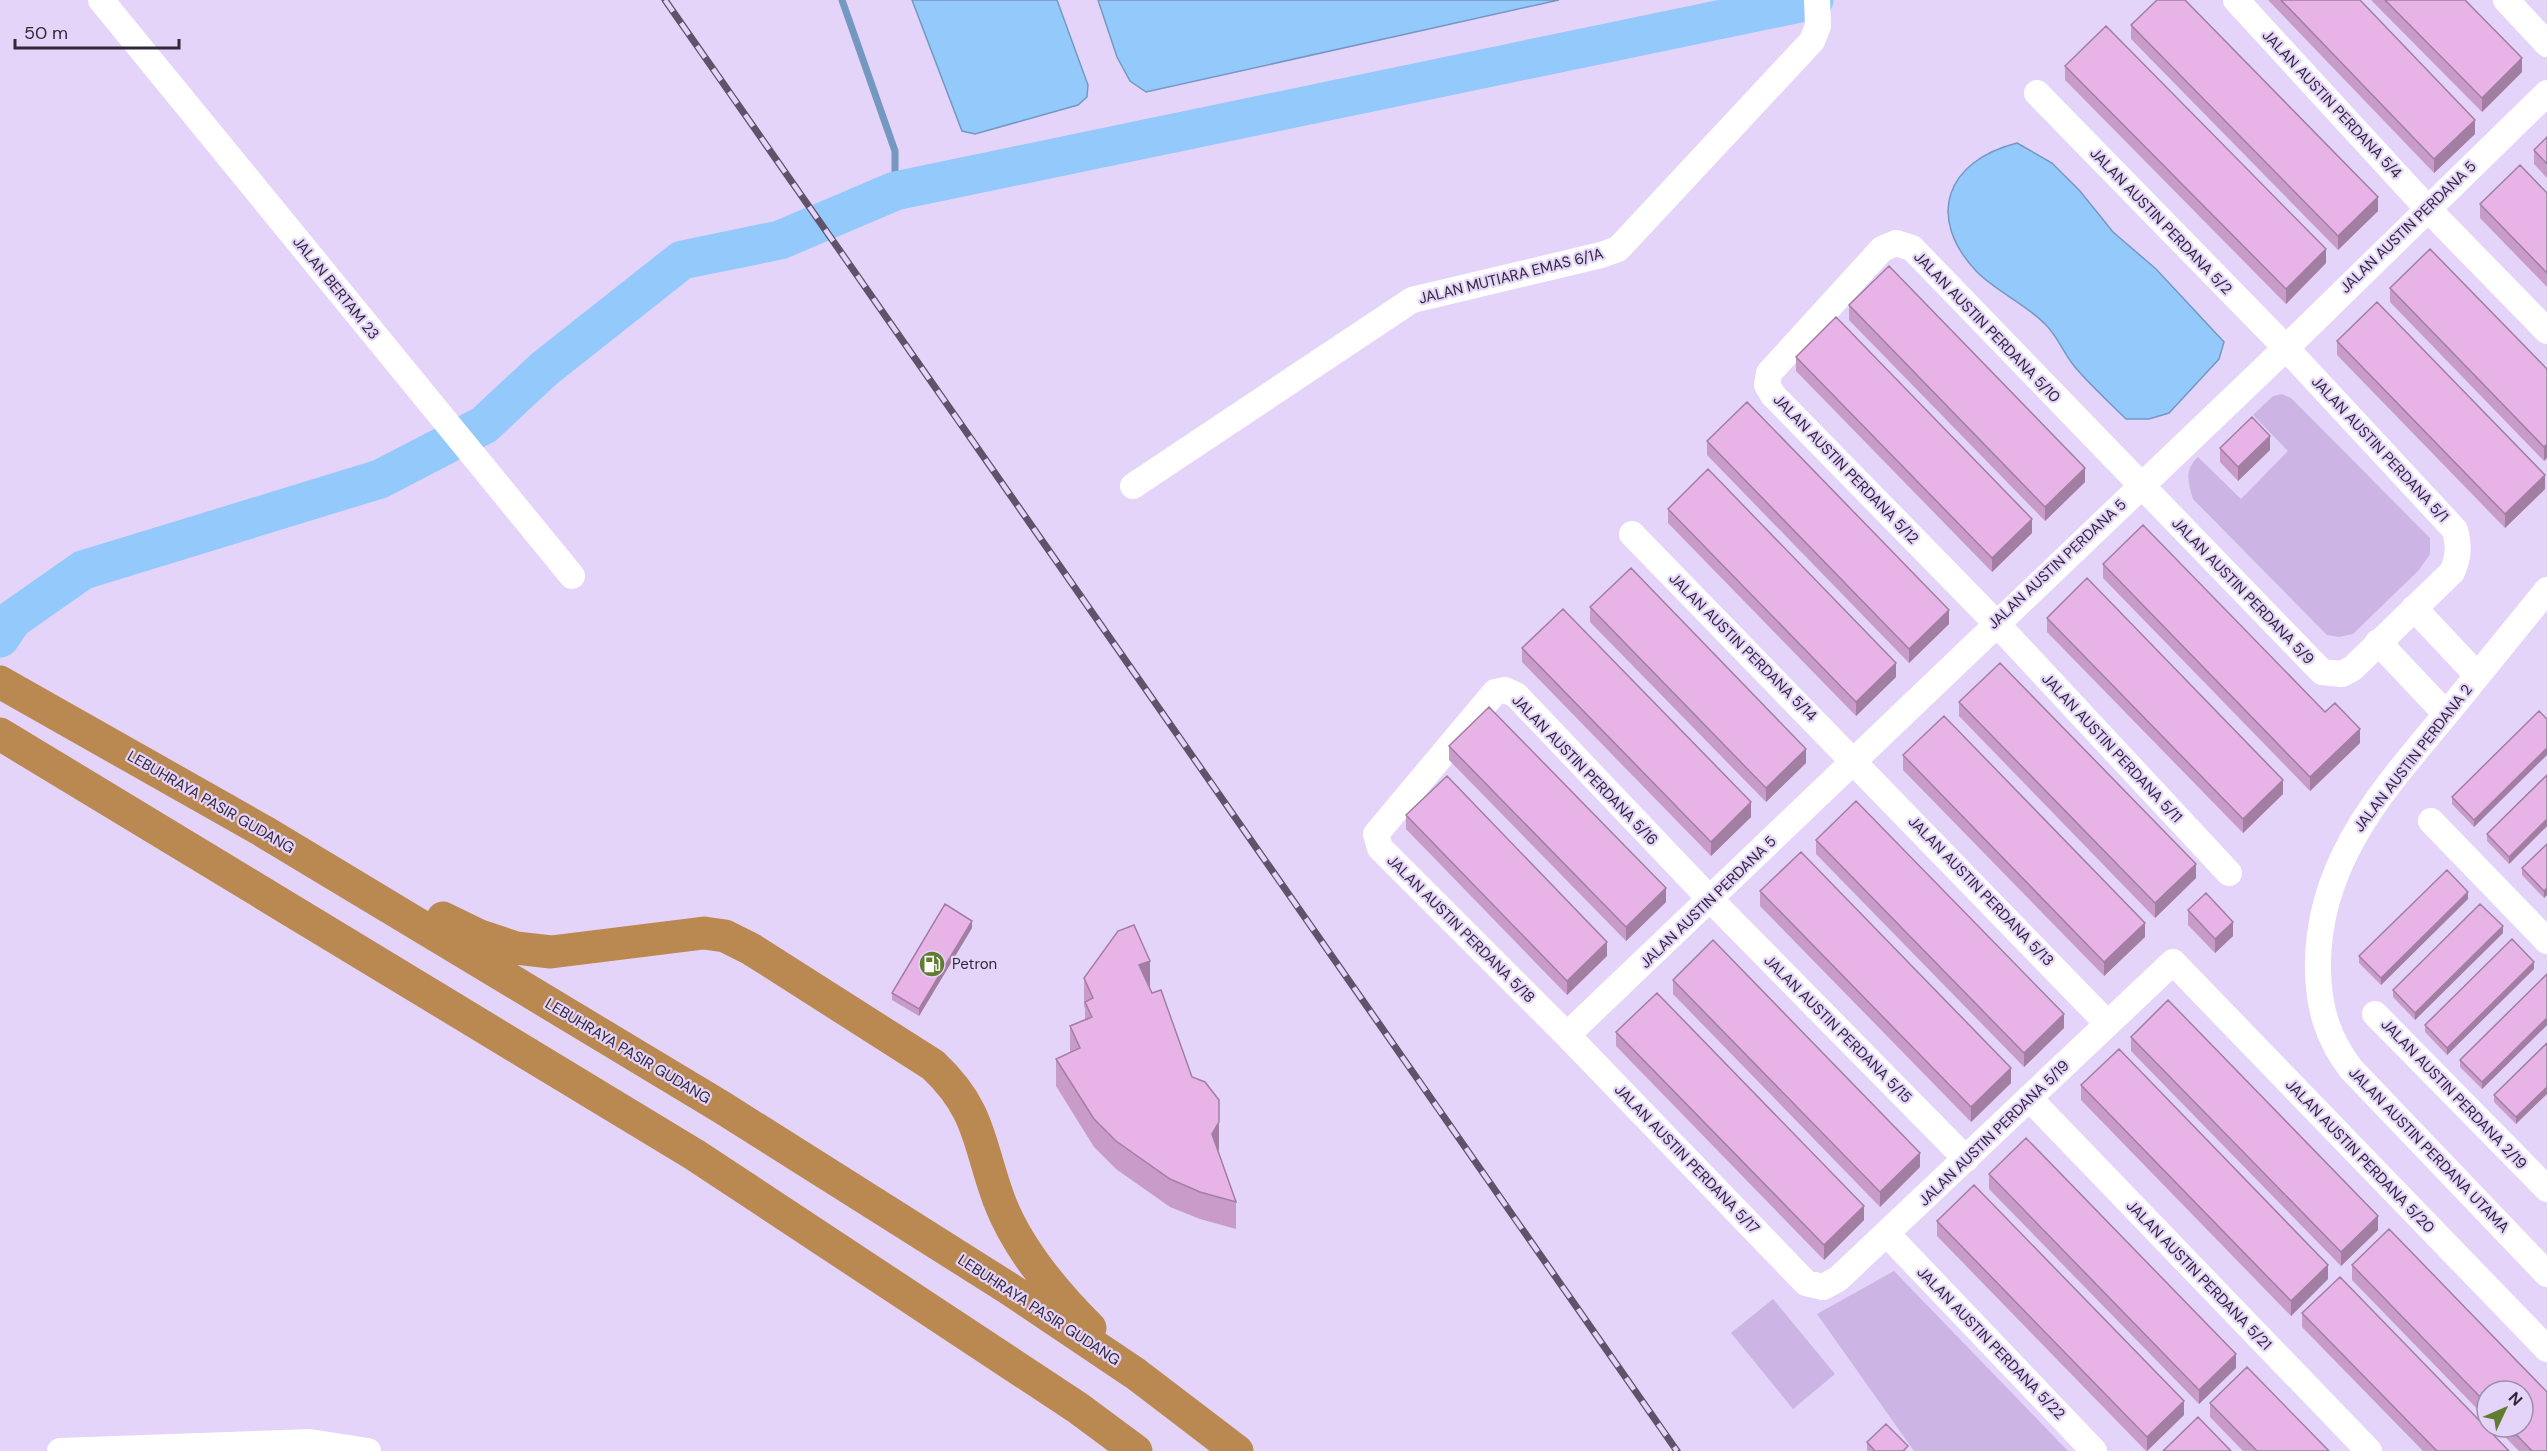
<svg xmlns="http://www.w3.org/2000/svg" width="2547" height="1451" font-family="'DM Sans',sans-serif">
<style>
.green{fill:#ccb4e4}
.water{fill:#93c9fb;stroke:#7598c1;stroke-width:1.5}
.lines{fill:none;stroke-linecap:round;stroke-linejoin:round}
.stream{stroke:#7598c1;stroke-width:7}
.river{stroke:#93c9fb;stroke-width:39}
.street{stroke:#fff;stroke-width:26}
.highway{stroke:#ba8851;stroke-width:33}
.rail-casing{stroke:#5e536a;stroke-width:7}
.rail{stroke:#e5d4f9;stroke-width:4.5;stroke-dasharray:14;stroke-linecap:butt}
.wall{fill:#c89bc8}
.shaded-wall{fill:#a27ea2}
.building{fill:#e8b4e8;stroke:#a27ea2;stroke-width:1.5}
.labels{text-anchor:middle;stroke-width:4.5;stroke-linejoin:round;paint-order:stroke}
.street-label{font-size:15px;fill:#302739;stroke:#e5d4f9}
.poi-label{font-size:15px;fill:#302739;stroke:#e5d4f9;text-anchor:start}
</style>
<rect width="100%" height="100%" fill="#e5d4f9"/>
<path class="green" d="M 2282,394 L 2291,398 L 2430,538 L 2430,554 L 2419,570 L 2353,634 L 2339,637 L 2327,635 L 2193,499 C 2188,482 2184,470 2198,457 L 2241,499 L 2288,451 L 2253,415 L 2273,396 Z
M 1894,1271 L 2068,1451 L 1914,1451 L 1817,1314 Z
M 1773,1299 L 1835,1374 L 1793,1409 L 1731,1333 Z"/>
<path class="water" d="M 912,0 L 1057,0 L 1088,85 L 1087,97 L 1078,105 L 975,134 L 962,131 Z
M 1098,0 L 1559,0 L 1146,92 L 1130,81 L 1117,57 Z
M 2017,143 L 2052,163 L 2080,191 L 2113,232 L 2156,269 L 2224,342 L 2219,359 L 2169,413 L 2149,419 L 2126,419 C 2109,402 2090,385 2075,367 C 2064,354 2058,337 2046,325 C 2026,304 1997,292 1977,272 C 1925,217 1946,161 2017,143 Z"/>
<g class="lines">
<path class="stream" d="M 842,0 L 895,151 L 895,191"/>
<path class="river" d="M 0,638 L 13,619 L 83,570 L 380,479 L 484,425 L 544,369 L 682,260 L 780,240 L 895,191 L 1814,0"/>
<path class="street" d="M 101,0 L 572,576
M 2236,0 L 2427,208 L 2547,331
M 2506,0 L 2547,44
M 2037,93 L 2286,348 L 2455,530 C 2459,546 2459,557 2452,572 L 2353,668 L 2342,674 L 2322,672 L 1912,248 L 1896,243 L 1882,249 L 1769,373 L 1767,385 L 1773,395 L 1996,623 L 2229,873
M 1133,486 L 1412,300 L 1601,255 L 1618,249 L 1812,41 L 1818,26 L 1817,0
M 1632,534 L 2107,1023
M 2547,590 C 2515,629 2484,668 2452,707 C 2386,787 2315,861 2318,972 C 2319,1009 2328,1039 2351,1069 L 2547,1274
M 2414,608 L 2477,675
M 2378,642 L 2446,714
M 2431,821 L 2547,941
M 2375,1014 L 2547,1189
M 1567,1035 L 2286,348 L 2547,93
M 2029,1098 L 2369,1451
M 1966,1159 L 1710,899 L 1516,695 L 1505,690 L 1495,692 L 1376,834 L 1380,848 L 1567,1035 L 1806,1283 L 1823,1287 L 1838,1279 L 2173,962 L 2547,1349
M 1888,1235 L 2094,1451
M 60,1451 L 310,1442 L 368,1451"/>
<path class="highway" d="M 0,682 L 263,831 L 723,1108 L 1008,1288 L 1136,1374 L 1237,1451
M 0,734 L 695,1155 L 1078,1408 L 1136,1451
M 443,918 L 480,936 L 516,948 L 551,952 L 704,933 L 725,936 L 751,949 L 933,1065 C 981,1110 978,1143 999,1200 C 1017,1248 1054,1292 1090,1328"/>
<defs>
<path id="rail" d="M 665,0 L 1677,1451"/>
</defs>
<use href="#rail" class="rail-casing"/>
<use href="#rail" class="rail"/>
</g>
<path class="wall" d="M 2268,0 L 2360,0 L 2475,134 L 2434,173 Z
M 2371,0 L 2465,0 L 2522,72 L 2482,112 Z
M 2131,25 L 2378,211 L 2338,250 L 2131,39 Z
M 2065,66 L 2326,263 L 2286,304 L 2065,80 Z
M 2547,137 L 2547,178 L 2534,164 L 2534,150 Z
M 2547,193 L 2547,287 L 2480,218 L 2480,204 Z
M 2390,288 L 2547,369 L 2544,461 L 2390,302 Z
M 1849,305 L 2085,482 L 2045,521 L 1849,320 Z
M 2337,341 L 2545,489 L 2505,528 L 2337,355 Z
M 1796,357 L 2032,533 L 1992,572 L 1796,371 Z
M 1707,441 L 1949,624 L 1909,663 L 1707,455 Z
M 2220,448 L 2270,450 L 2238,481 L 2220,462 Z
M 1668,509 L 1896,677 L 1856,716 L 1668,523 Z
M 2103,564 L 2325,712 L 2360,743 L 2310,791 L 2103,578 Z
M 1590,607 L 1806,763 L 1766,802 L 1590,622 Z
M 2047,618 L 2283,794 L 2243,833 L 2047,632 Z
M 1522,648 L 1751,817 L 1711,856 L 1522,662 Z
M 1959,702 L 2196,878 L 2155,918 L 1959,716 Z
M 2539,711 L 2474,827 L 2452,804 L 2452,797 Z
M 1449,746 L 1666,902 L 1626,941 L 1449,760 Z
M 1903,755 L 2145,937 L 2104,976 L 1903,770 Z
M 2547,775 L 2547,826 L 2509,864 L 2487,841 L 2487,834 Z
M 1406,815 L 1607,956 L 1567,995 L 1406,829 Z
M 1816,840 L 2064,1028 L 2024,1067 L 1816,854 Z
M 2547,844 L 2544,898 L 2522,875 L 2522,868 Z
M 1760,891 L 2011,1083 L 1971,1122 L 1760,906 Z
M 2468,899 L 2381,985 L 2359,963 L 2359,956 Z
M 2188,910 L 2233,936 L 2215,953 L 2188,925 Z
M 972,928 L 919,1016 L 892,1000 L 892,993 Z
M 2503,933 L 2415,1020 L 2393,997 L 2393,990 Z
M 2534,969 L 2447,1055 L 2425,1032 L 2425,1025 Z
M 2547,974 L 2547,1025 L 2482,1089 L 2460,1067 L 2460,1060 Z
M 1084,978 L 1150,989 L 1192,1077 L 1219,1149 L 1218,1152 L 1236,1202 L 1236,1229 L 1200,1219 L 1170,1207 L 1116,1169 L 1094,1147 L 1056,1086 L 1056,1059 L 1070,1052 L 1070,1026 L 1085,1020 L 1085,1009 L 1084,1006 Z
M 1673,980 L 1920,1167 L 1880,1207 L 1673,994 Z
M 1616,1032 L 1864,1220 L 1824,1260 L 1616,1046 Z
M 2131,1037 L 2378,1230 L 2341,1266 L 2131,1051 Z
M 2547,1043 L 2516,1124 L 2494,1102 L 2494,1095 Z
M 2081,1085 L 2328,1279 L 2291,1316 L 2081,1100 Z
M 1989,1174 L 2236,1368 L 2199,1404 L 1989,1189 Z
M 1937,1221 L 2184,1415 L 2147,1451 L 2146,1451 L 1937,1236 Z
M 2389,1229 L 2547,1392 L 2547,1451 L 2519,1451 L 2495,1427 L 2523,1427 L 2523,1391 L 2487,1391 L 2487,1419 L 2352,1280 L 2352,1265 Z
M 2302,1313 L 2509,1451 L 2423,1451 L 2302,1327 Z
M 2210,1403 L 2329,1451 L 2243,1451 L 2210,1417 Z
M 1867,1442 L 1908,1451 L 1867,1451 Z"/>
<path class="shaded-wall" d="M 2522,58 L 2522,72 L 2482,112 L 2482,98 Z
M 2475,120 L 2475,134 L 2434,173 L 2434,159 Z
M 2378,197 L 2378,211 L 2338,250 L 2338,236 Z
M 2326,249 L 2326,263 L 2286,304 L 2286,289 Z
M 2270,436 L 2270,450 L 2238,481 L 2238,467 Z
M 2547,444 L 2547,458 L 2544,461 L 2544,447 Z
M 2085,468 L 2085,482 L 2045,521 L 2045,507 Z
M 2545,475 L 2545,489 L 2505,528 L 2505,514 Z
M 2032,519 L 2032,533 L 1992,572 L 1992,558 Z
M 1949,610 L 1949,624 L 1909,663 L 1909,649 Z
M 1896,663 L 1896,677 L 1856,716 L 1856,702 Z
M 2360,729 L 2360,743 L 2310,791 L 2310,777 Z
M 2547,748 L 2547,755 L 2474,827 L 2474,820 Z
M 1806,749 L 1806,763 L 1766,802 L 1766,788 Z
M 2283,780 L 2283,794 L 2243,833 L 2243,819 Z
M 1751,802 L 1751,817 L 1711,856 L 1711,842 Z
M 2547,819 L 2547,826 L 2509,864 L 2509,857 Z
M 2196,864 L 2196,878 L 2155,918 L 2155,903 Z
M 1666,888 L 1666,902 L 1626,941 L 1626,927 Z
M 2547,888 L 2547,895 L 2544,898 L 2544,891 Z
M 2468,892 L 2468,899 L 2381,985 L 2381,978 Z
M 972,921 L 972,928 L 919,1016 L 919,1009 Z
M 2233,922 L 2233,936 L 2215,953 L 2215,939 Z
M 2145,923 L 2145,937 L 2104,976 L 2104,962 Z
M 2503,926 L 2503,933 L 2415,1020 L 2415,1013 Z
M 1607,942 L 1607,956 L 1567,995 L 1567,981 Z
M 1150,961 L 1150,988 L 1139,965 Z
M 2534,962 L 2534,969 L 2447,1055 L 2447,1048 Z
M 2064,1014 L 2064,1028 L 2024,1067 L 2024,1053 Z
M 2547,1018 L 2547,1025 L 2482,1089 L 2482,1082 Z
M 2011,1068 L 2011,1083 L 1971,1122 L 1971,1107 Z
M 2547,1087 L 2547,1094 L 2516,1124 L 2516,1117 Z
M 1219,1122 L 1219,1149 L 1212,1162 L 1212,1134 Z
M 1920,1153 L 1920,1167 L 1880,1207 L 1880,1192 Z
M 1864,1206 L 1864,1220 L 1824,1260 L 1824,1245 Z
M 2378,1216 L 2378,1230 L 2341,1266 L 2341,1252 Z
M 2328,1265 L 2328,1279 L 2291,1316 L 2291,1301 Z
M 2236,1354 L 2236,1368 L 2199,1404 L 2199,1390 Z
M 2184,1401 L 2184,1415 L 2147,1451 L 2147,1437 Z"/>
<path class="building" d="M 2157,0 L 2185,0 L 2378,197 L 2338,236 L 2131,25 Z
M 2281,0 L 2360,0 L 2475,120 L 2434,159 Z
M 2385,0 L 2465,0 L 2522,58 L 2482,98 Z
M 2106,26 L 2326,249 L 2286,289 L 2065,66 Z
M 2547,137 L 2547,164 L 2534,150 Z
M 2520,165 L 2547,193 L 2547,273 L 2480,204 Z
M 2430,249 L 2547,369 L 2547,444 L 2544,447 L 2390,288 Z
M 1889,266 L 2085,468 L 2045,507 L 1849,305 Z
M 2377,302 L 2545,475 L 2505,514 L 2337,341 Z
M 1836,317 L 2032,519 L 1992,558 L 1796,357 Z
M 1747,402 L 1949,610 L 1909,649 L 1707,441 Z
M 2252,417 L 2270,436 L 2238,467 L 2220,448 Z
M 1708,469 L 1896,663 L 1856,702 L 1668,509 Z
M 2143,525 L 2325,712 L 2335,703 L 2360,729 L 2310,777 L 2103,564 Z
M 1631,568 L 1806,749 L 1766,788 L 1590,607 Z
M 2087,578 L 2283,780 L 2243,819 L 2047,618 Z
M 1563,609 L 1751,802 L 1711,842 L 1522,648 Z
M 2000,663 L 2196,864 L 2155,903 L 1959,702 Z
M 1489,707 L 1666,888 L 1626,927 L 1449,746 Z
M 2539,711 L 2547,719 L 2547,748 L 2474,820 L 2452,797 Z
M 1944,716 L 2145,923 L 2104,962 L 1903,755 Z
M 2547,775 L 2547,819 L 2509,857 L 2487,834 Z
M 1447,776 L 1607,942 L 1567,981 L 1406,815 Z
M 1856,801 L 2064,1014 L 2024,1053 L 1816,840 Z
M 2547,844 L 2547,888 L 2544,891 L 2522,868 Z
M 1801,852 L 2011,1068 L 1971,1107 L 1760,891 Z
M 2447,870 L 2468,892 L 2381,978 L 2359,956 Z
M 2206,893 L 2233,922 L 2215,939 L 2188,910 Z
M 945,904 L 972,921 L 919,1009 L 892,993 Z
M 2480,904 L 2503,926 L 2415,1013 L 2393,990 Z
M 1134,925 L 1150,961 L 1139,965 L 1152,993 L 1161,990 L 1192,1077 L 1205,1082 L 1219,1100 L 1219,1122 L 1212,1134 L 1236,1202 L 1200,1192 L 1170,1179 L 1116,1141 L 1094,1119 L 1056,1059 L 1080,1048 L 1070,1026 L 1092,1017 L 1085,1002 L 1093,998 L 1084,978 L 1118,931 Z
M 2512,939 L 2534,962 L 2447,1048 L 2425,1025 Z
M 1713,940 L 1920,1153 L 1880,1192 L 1673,980 Z
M 2547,974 L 2547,1018 L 2482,1082 L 2460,1060 Z
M 1657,993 L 1864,1206 L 1824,1245 L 1616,1032 Z
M 2168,1000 L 2378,1216 L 2341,1252 L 2131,1037 Z
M 2547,1043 L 2547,1087 L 2516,1117 L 2494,1095 Z
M 2119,1049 L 2328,1265 L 2291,1301 L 2081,1085 Z
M 2026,1138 L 2236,1354 L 2199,1390 L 1989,1174 Z
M 1974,1185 L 2184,1401 L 2147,1437 L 1937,1221 Z
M 2389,1229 L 2547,1392 L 2547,1451 L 2532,1451 L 2509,1427 L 2523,1427 L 2523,1391 L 2487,1391 L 2487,1404 L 2352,1265 Z
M 2340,1277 L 2509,1451 L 2437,1451 L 2302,1313 Z
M 2247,1367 L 2329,1451 L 2257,1451 L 2210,1403 Z
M 2198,1417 L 2231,1451 L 2163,1451 Z
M 1886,1424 L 1908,1446 L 1903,1451 L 1875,1451 L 1867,1442 Z"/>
<defs>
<symbol id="fuel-disc" viewBox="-11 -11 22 22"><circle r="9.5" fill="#607c30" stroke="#e5d4f9"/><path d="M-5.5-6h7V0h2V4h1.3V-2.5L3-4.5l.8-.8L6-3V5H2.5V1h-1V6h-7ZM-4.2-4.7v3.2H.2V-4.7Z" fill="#fff"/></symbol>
</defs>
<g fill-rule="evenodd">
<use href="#fuel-disc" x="917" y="949" width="30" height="30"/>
</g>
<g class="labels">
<g class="street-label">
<text transform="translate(2332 104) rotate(47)" y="5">JALAN AUSTIN PERDANA 5/4</text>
<text transform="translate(2161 221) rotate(46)" y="5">JALAN AUSTIN PERDANA 5/2</text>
<text transform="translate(2408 227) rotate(-44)" y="5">JALAN AUSTIN PERDANA 5</text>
<text transform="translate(1511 276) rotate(-14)" y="5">JALAN MUTIARA EMAS 6/1A</text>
<text transform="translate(336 288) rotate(51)" y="5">JALAN BERTAM 23</text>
<text transform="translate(1987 327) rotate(46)" y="5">JALAN AUSTIN PERDANA 5/10</text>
<text transform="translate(2380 449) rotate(47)" y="5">JALAN AUSTIN PERDANA 5/1</text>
<text transform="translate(1846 469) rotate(46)" y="5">JALAN AUSTIN PERDANA 5/12</text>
<text transform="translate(2057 564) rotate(-43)" y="5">JALAN AUSTIN PERDANA 5</text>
<text transform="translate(2243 591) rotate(46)" y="5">JALAN AUSTIN PERDANA 5/9</text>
<text transform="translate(1743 647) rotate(45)" y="5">JALAN AUSTIN PERDANA 5/14</text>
<text transform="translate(2112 748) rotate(47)" y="5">JALAN AUSTIN PERDANA 5/11</text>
<text transform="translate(2413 758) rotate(-52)" y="5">JALAN AUSTIN PERDANA 2</text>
<text transform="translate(1585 770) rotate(46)" y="5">JALAN AUSTIN PERDANA 5/16</text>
<text transform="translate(211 802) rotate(30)" y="5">LEBUHRAYA PASIR GUDANG</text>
<text transform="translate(1981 891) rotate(46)" y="5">JALAN AUSTIN PERDANA 5/13</text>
<text transform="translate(1708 902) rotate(-44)" y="5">JALAN AUSTIN PERDANA 5</text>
<text transform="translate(1461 929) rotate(45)" y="5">JALAN AUSTIN PERDANA 5/18</text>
<text transform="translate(1838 1029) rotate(45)" y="5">JALAN AUSTIN PERDANA 5/15</text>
<text transform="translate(628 1051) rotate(31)" y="5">LEBUHRAYA PASIR GUDANG</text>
<text transform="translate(2454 1094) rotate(46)" y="5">JALAN AUSTIN PERDANA 2/19</text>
<text transform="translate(1994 1133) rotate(-44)" y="5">JALAN AUSTIN PERDANA 5/19</text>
<text transform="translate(2429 1150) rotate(46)" y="5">JALAN AUSTIN PERDANA UTAMA</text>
<text transform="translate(2360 1156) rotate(46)" y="5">JALAN AUSTIN PERDANA 5/20</text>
<text transform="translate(1687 1159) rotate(46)" y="5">JALAN AUSTIN PERDANA 5/17</text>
<text transform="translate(2199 1275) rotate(46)" y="5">JALAN AUSTIN PERDANA 5/21</text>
<text transform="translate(1039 1310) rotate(33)" y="5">LEBUHRAYA PASIR GUDANG</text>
<text transform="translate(1991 1343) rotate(46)" y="5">JALAN AUSTIN PERDANA 5/22</text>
</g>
<g class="poi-label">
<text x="952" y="969">Petron</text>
</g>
</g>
<g transform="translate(2505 1409) rotate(46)"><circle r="28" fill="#e5d4f9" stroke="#9d8fac" stroke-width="1.5"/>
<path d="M0-4.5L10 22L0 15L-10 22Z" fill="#607c30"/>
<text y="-9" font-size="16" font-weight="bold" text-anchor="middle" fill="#302739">N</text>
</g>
<path d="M15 39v9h164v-9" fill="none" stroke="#302739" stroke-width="3"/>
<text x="24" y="39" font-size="18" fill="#302739" stroke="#e5d4f9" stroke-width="4.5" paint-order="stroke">50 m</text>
</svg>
